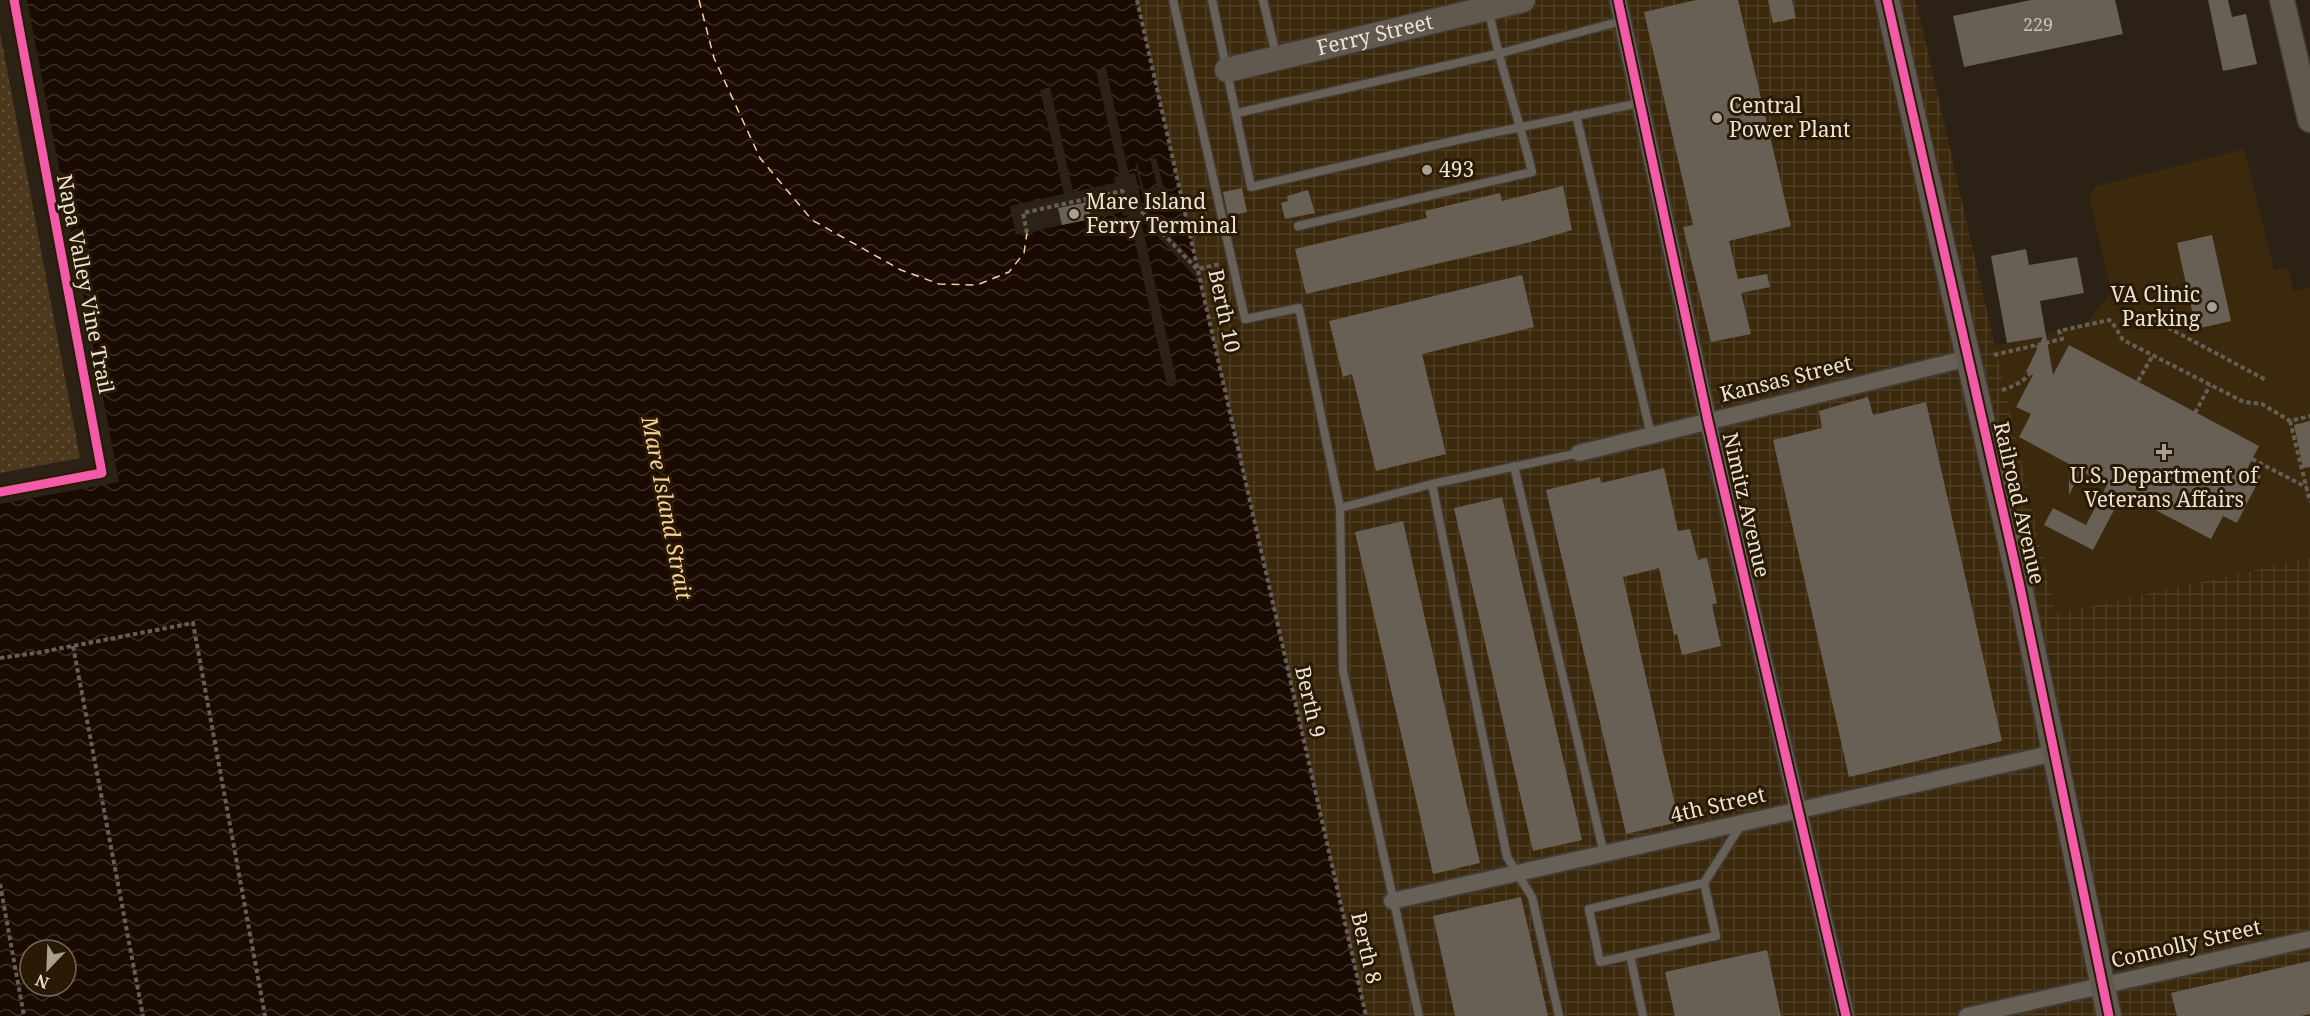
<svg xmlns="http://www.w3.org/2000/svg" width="2310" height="1016" font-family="'Noto Serif',serif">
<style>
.built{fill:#3b290d}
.industrial{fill:url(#industrial-grid)}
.grass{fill:url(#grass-dots)}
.water{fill:url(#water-waves);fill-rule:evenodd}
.pier{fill:#2b2215}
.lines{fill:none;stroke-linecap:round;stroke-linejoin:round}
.ferry{stroke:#fad097;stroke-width:1.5;stroke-dasharray:8 6;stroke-linecap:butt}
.building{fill:#686055}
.lane-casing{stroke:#423b32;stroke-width:11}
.street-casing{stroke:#423b32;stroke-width:20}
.secondary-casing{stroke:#423b32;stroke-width:27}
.path{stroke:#655e56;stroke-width:4;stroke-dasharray:4.5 3;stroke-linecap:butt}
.lane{stroke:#666057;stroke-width:8}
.street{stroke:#666057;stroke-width:16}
.secondary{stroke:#61594f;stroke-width:24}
.cycleway-casing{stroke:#281a04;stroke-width:13}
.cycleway{stroke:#f35aa7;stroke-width:9}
.poi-dot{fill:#a89f91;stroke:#281a04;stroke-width:2}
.labels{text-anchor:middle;stroke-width:6;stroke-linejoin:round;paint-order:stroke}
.number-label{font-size:18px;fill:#cbc2b4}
.street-label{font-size:21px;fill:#ece2d4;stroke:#281a04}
.poi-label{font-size:21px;fill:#ece2d4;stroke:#281a04;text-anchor:start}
.water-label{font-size:22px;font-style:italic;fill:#fad097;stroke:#281a04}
</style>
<defs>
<pattern id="industrial-grid" width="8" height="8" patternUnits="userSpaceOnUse" patternTransform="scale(1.5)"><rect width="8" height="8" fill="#3b290d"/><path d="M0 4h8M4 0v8" fill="none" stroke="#4e3e24"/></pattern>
<pattern id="grass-dots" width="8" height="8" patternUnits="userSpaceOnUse" patternTransform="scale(1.5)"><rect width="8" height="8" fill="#4b381d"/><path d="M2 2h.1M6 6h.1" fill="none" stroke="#65543d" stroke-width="1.8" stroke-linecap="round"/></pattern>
<pattern id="water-waves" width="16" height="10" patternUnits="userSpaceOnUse" patternTransform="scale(1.5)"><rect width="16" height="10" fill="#190a02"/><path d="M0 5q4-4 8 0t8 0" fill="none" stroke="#3b2d26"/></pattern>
</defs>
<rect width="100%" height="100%" fill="#2b2215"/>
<path class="built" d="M 2244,149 L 2274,270 L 2288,267 L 2294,291 L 2310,287 L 2310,558 L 2056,614 L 1994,346 L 2046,336 L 2046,334 L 2084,326 L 2111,292 L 2089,196 L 2096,186 Z"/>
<path class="industrial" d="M 1137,0 L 1916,0 L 2056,614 L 2310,558 L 2310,1016 L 1366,1016 Z"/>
<path class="grass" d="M 0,32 L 80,458 L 0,473 Z"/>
<path class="water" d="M 27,0 L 1137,0 L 1366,1016 L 0,1016 L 0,504 L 119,482 ZM 30,950 L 66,950 L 66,986 L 30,986 Z"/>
<path class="pier" d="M 1106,68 L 1129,174 L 1135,173 L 1142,206 L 1192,259 L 1196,256 L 1202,279 L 1198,280 L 1140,217 L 1177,382 L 1167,385 L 1129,215 L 1123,216 L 1122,212 L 1016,235 L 1010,206 L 1064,194 L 1040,90 L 1050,87 L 1073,192 L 1115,183 L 1114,177 L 1120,176 L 1096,71 Z
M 1156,158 L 1165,193 L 1144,199 L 1135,164 L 1137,163 L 1144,190 L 1157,187 L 1150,159 Z"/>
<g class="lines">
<path class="ferry" d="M 699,0 L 714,58 L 760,158 L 812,220 L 901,270 L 939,284 L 977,285 L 1009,272 L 1024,253 L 1027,233"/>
</g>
<path class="building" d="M 1696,0 L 1738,0 L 1791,226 L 1729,241 L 1738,279 L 1767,274 L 1770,287 L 1741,293 L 1751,334 L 1711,342 L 1683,227 L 1693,225 L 1644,12 Z
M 1768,0 L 1792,0 L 1796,18 L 1773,23 Z
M 2031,0 L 2115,0 L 2123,34 L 1964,67 L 1953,16 Z
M 2208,0 L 2228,0 L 2232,17 L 2246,14 L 2257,64 L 2223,71 Z
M 1563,186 L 1572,230 L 1527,243 L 1306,294 L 1295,249 L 1427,218 L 1425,211 L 1500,193 L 1502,201 Z
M 1242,188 L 1247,212 L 1228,216 L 1223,192 Z
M 1308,190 L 1315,213 L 1285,219 L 1281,203 L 1288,201 L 1287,196 Z
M 1087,202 L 1091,219 L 1062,225 L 1058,208 Z
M 2212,235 L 2231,321 L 2196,329 L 2177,243 Z
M 2026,249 L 2029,265 L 2077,257 L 2084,293 L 2040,301 L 2053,375 L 2069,345 L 2259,446 L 2247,469 L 2261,476 L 2237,523 L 2223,516 L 2211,539 L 2123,493 L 2093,550 L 2044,525 L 2053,508 L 2086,525 L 2107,485 L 2081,471 L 2069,495 L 2069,464 L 2019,437 L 2031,414 L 2016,407 L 2033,375 L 2026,372 L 2043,337 L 2007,343 L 1991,256 Z
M 1522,275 L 1534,327 L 1422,354 L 1446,454 L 1376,471 L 1352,374 L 1343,377 L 1329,321 Z
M 1868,397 L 1873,415 L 1926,402 L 2002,741 L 1849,777 L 1773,440 L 1822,428 L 1819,411 Z
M 2310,421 L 2310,467 L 2303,468 L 2294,425 Z
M 1664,468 L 1678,531 L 1690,529 L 1698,560 L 1707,558 L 1717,603 L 1712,605 L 1721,646 L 1682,655 L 1677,634 L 1674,635 L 1659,568 L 1623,577 L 1679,822 L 1626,834 L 1546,490 L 1600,477 L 1601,483 Z
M 1502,497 L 1582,840 L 1533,851 L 1454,508 Z
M 1403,521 L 1480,863 L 1433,874 L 1355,532 Z
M 1521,897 L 1548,1016 L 1455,1016 L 1433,916 Z
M 1767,950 L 1781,1016 L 1675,1016 L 1665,972 Z
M 2310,961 L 2310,1014 L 2301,1016 L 2177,1016 L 2171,993 Z"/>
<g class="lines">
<defs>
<path id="lane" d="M 1173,0 L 1245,319 L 1299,308 L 1340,508 L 1343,671 L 1419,1016
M 1212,0 L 1251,187 L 1462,139 L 1640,103
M 1263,0 L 1276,55
M 1237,113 L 1497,54 L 1622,21
M 1576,115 L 1651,435
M 1298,226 L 1532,172 C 1519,117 1499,65 1489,11
M 1514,466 L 1604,854
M 1432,484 L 1507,857 L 1532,897 L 1559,1016
M 1340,508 L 1432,484 L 1579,453
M 1704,883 L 1716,936 L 1600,962 L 1589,909 Z
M 1704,883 L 1741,825
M 1630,955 L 1643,1016"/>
<path id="street" d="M 1618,0 L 1708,421 L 1846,1016
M 1579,453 L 1969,358
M 1392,901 L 2055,753
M 1967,1016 L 2310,939"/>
<g id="secondary">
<path d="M 1887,0 L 2019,582 L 2109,1016"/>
<path d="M 2282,0 L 2310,120"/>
<path id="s1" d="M 1227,70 L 1523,0"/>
</g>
</defs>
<use href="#lane" class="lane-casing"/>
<use href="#street" class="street-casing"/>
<use href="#secondary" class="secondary-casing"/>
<path class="path" d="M 1137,0 L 1366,1016
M 1027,233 L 1023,213 L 1122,191 L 1197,269 L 1220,264
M 2148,317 L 2266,380
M 1994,355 L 2062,339 L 2059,331 L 2109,320 L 2112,322 L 2123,340 L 2244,402 L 2262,404 L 2290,421 L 2310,416
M 2138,381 L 2153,355
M 2002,390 C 2025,383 2040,370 2038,345
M 2195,413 L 2210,385
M 2290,421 L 2310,502
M 2252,459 L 2306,487
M 73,646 L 143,1016
M 0,658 L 36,653 L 193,623 L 265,1016
M 0,884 L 24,1016"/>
<use href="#lane" class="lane"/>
<use href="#street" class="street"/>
<use href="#secondary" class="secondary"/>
<defs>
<path id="cycleway" d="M 1618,0 L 1708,421 L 1846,1016
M 1887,0 L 2019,582 L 2109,1016
M 0,492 L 102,473 L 14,0"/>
</defs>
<use href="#cycleway" class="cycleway-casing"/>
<use href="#cycleway" class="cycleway"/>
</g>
<g class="poi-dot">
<circle cx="1717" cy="118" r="6"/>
<circle cx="1427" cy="170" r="6"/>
<circle cx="1074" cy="214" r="6"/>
<circle cx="2212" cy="307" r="6"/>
<path d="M2161 443h6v6h6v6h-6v6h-6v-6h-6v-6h6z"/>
</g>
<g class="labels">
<g class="number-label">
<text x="2038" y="31">229</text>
</g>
<g class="street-label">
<text dy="7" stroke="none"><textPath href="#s1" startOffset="152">Ferry Street</textPath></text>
<text transform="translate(85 284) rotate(79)" y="7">Napa Valley Vine Trail</text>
<text transform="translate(1224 311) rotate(78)" y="7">Berth 10</text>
<text transform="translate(1786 379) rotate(-14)" y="7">Kansas Street</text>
<text transform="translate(2019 503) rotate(77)" y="7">Railroad Avenue</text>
<text transform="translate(1746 505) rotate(77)" y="7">Nimitz Avenue</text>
<text transform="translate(1310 702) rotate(77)" y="7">Berth 9</text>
<text transform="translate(1718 805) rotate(-13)" y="7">4th Street</text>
<text transform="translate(2186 944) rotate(-13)" y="7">Connolly Street</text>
<text transform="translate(1366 948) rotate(77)" y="7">Berth 8</text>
</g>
<g class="poi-label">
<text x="1729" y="113">Central<tspan x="1729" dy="24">Power Plant</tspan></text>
<text x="1439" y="177">493</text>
<text x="1086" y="209">Mare Island<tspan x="1086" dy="24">Ferry Terminal</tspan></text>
<text x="2200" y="302" text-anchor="end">VA Clinic<tspan x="2200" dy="24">Parking</tspan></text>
<text x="2164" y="483" text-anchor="middle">U.S. Department of<tspan x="2164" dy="24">Veterans Affairs</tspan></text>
</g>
<g class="water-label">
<text transform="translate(667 508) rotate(79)" y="8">Mare Island Strait</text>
</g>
</g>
<g transform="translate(48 968) rotate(203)"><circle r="28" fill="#281a04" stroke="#766a57" stroke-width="1.5"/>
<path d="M0-4.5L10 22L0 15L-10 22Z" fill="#a89f91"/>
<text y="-9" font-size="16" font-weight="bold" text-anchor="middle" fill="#ece2d4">N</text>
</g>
</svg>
